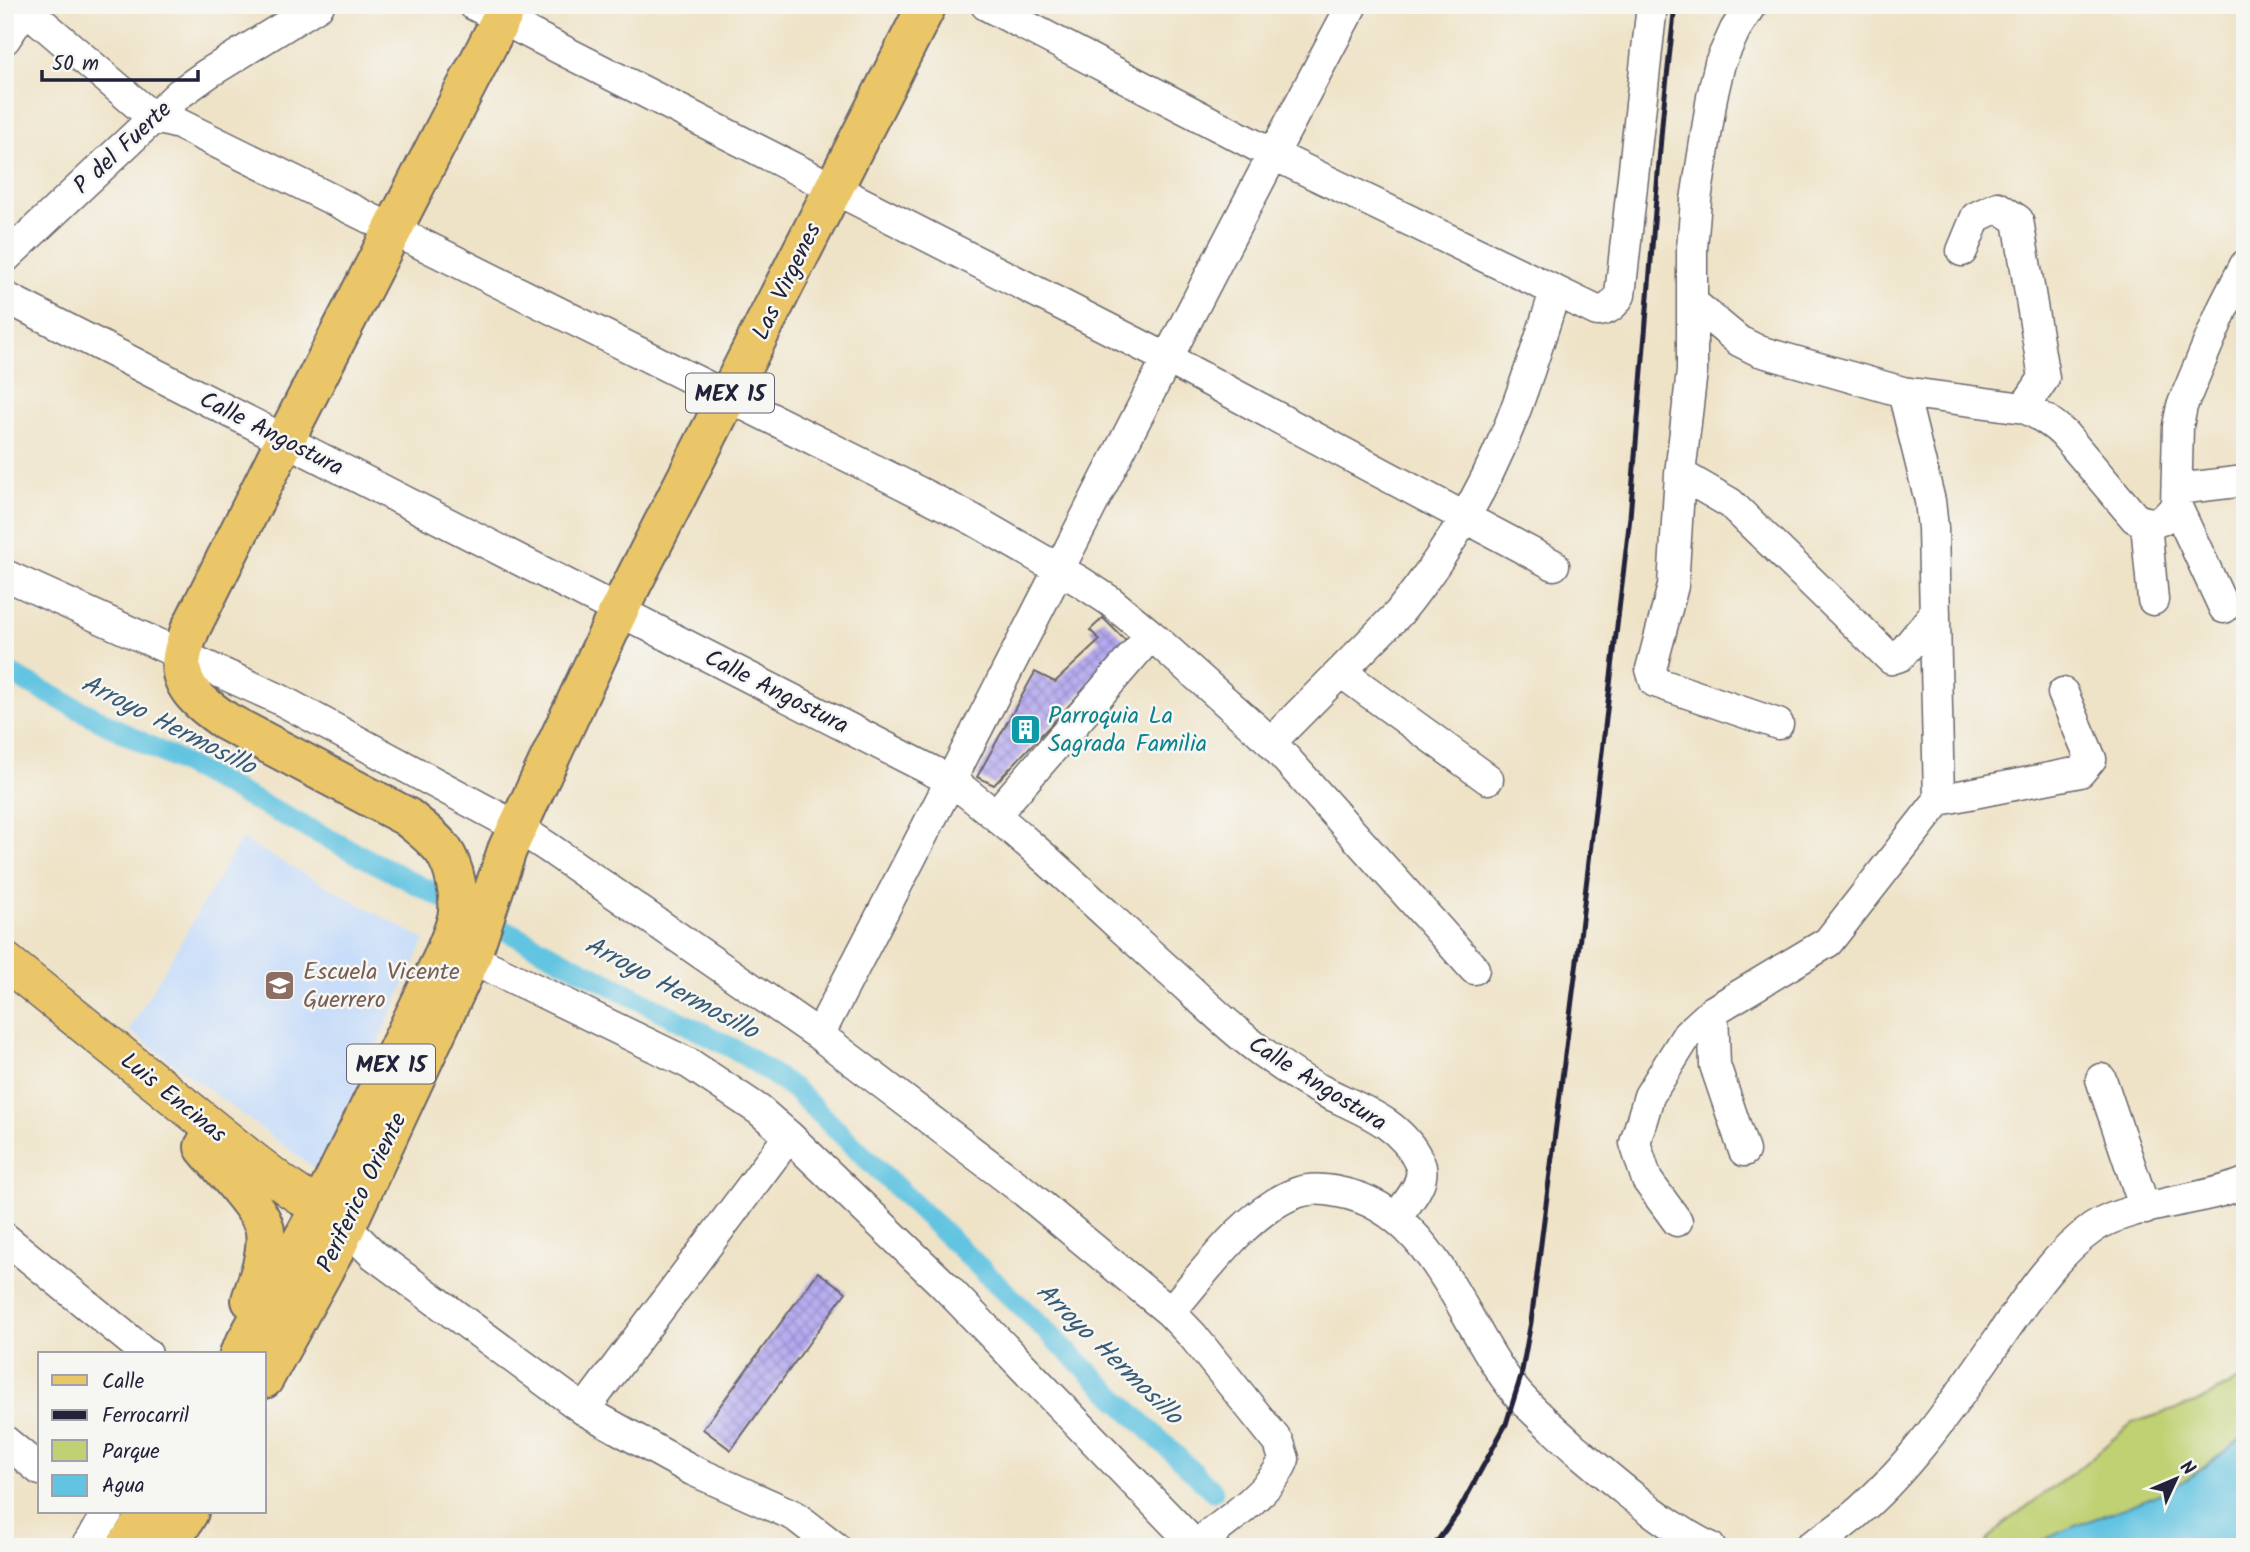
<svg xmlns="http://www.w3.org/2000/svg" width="2250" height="1552" font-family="Kalam,sans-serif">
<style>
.built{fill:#c8ddf9}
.park{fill:#c0d173;stroke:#717a57;stroke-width:2}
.water{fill:#63c4e1;stroke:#42738e;stroke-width:2}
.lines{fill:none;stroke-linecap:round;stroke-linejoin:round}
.canal{stroke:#63c4e1;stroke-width:21}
.building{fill:url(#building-cross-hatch)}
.minor-casing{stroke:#6a666c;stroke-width:33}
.major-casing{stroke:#6a666c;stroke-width:40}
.highway-casing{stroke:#6a666c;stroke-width:42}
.minor{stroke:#fff;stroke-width:30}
.major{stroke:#ebc669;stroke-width:37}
.highway{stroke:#ebc669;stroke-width:38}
.rail{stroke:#22223b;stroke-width:5}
.labels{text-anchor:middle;stroke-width:5;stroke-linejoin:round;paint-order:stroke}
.shield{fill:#f6f6f2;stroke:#626272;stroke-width:2}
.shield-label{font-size:23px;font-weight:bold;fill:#22223b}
.street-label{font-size:24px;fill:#22223b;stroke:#f6f6f2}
.culture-label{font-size:24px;fill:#0d838f;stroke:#f6f6f2;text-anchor:start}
.education-label{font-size:24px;fill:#785e54;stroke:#f6f6f2;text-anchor:start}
.water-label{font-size:26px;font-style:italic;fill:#395b75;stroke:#f6f6f2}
</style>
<defs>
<pattern id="building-cross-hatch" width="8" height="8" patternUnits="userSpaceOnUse" patternTransform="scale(1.75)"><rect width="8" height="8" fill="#b3a7f0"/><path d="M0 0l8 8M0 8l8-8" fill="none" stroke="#9188c4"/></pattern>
</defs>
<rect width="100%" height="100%" fill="#f6f6f2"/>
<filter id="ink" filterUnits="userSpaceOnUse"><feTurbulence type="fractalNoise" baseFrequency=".0143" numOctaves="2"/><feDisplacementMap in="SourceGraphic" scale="14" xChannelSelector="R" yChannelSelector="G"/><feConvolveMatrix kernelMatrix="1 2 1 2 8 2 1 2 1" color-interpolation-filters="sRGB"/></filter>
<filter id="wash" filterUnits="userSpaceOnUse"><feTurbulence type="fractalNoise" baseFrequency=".00686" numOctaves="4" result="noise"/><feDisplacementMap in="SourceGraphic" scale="28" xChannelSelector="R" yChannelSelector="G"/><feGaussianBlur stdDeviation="1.57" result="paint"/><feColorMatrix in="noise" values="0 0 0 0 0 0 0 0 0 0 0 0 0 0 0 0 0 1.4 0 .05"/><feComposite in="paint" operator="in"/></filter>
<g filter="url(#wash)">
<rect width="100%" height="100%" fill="#efe3c7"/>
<path class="built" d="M 241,839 L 425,940 L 318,1171 L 129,1030 Z"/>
<path class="park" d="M 2245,1377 L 2245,1547 L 1982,1547 L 2003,1524 L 2078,1469 L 2132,1423 L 2195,1403 Z"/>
<path class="water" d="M 2245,1436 L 2245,1547 L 2031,1547 C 2079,1519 2136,1509 2184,1481 C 2206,1468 2225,1450 2245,1436 Z"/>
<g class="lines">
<path class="canal" d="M 5,671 L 738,1051 L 793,1088 L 1213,1491"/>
</g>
<g id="blocks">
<path class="building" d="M 1103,618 L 1128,643 L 994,785 L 977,777 L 1035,672 L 1055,682 L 1100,640 L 1090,630 Z
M 818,1272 L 846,1292 L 731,1450 L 703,1429 Z"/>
</g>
</g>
<g filter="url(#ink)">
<use href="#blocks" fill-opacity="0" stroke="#6a666c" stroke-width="2"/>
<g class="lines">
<defs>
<path id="minor" d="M 21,5 L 152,117 L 179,124 L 301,184 L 895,480 L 972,519 L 1081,582 L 1110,601 L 1151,635 L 1271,742 L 1474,969
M 474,5 L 1168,359 L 1554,565
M 986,5 L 1272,154 L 1597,311 C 1609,310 1614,305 1620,295 L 1652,5
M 1751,5 L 1735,30 L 1720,63 L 1712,97 L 1696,200 L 1692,249 L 1692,371 L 1680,474 L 1673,586 L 1651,669 L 1655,682 L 1778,724
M 5,39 L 28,5
M 1962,251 L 1976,217 L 1998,207 L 2018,220 L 2044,378 L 2024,408
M 5,258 L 179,94 L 207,74 L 319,5
M 5,297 L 952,781 C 1028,839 1097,906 1168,970 C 1201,999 1233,1032 1269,1057 C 1286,1069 1304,1082 1323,1091 C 1359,1109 1401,1122 1419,1162 C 1429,1181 1406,1203 1396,1218
M 1693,303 L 1739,341 L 1759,351 L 1903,392 L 2024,408 C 2040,415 2052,422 2064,434 L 2135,518 C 2154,527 2165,522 2176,505 L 2178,426 L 2182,406 L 2223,308 L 2245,265
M 1903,392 L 1930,501 L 1933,528 L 1939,800
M 1680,474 L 1730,503 L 1891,659 L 1900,656 L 1935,613
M 2177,489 L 2245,481
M 2176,505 L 2224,608
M 2146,523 L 2153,600
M 5,575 L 279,699 L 517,827 L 549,848 L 819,1035 L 1025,1192 L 1170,1312 L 1193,1336 L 1279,1443 L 1284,1459 C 1273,1491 1219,1527 1193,1547
M 1341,672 L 1488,779
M 1271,742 L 1399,613 C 1443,558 1482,494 1508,429 C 1526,385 1540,338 1555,292
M 996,814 L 1151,635
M 471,958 L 690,1064 L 759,1110 L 789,1136 L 944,1285 L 1195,1545
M 1713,1011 L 1715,1065 L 1744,1151
M 819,1035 C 998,693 1170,346 1352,5
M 2101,1079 L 2145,1209
M 1677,1221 L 1647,1180 L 1635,1143 L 1649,1096 L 1687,1035 L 1713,1011 L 1828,942 L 1939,800 L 2080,772 L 2091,759 L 2063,693
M 346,1227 L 374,1255 L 584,1410 L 692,1470 L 795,1516 L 835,1547
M 5,1238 L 147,1354
M 1170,1312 C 1204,1273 1247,1211 1296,1193 C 1309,1188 1324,1189 1338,1192 C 1434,1208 1462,1326 1516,1392 C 1533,1412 1554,1429 1573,1447 C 1606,1475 1637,1502 1673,1526 C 1685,1533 1697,1542 1710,1547
M 584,1410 L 789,1136
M 5,1441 L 40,1470
M 86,1547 L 108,1512
M 1809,1547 C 1885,1506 1952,1407 2000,1337 C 2026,1299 2055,1254 2093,1228 C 2130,1203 2200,1202 2245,1183"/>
<path id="major" d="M 5,961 L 247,1156 L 290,1189 L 346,1226"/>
<path id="highway" d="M 204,1147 C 218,1165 263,1211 265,1231 C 268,1255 258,1278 251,1300
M 239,1354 L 320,1208 L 442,959 C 447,946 454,932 457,918 C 461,898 455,867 443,850 C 433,837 419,827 407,817 L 227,722 C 205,707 176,687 182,657 C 183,648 187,639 190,630 L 285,440 L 508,5
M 264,1379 L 336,1248 L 471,958 L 507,850 L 619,610 L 927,5
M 126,1547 L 149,1512
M 168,1547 L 189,1512"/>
</defs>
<use href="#minor" class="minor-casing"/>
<use href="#major" class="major-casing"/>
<use href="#highway" class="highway-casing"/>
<use href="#minor" class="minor"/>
<use href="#major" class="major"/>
<use href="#highway" class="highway"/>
<path class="rail" d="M 1433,1547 L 1457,1514 L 1506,1424 L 1521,1376 L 1531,1322 L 1579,945 L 1630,517 L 1663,113 L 1675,5"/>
</g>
</g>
<defs>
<symbol id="building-square" viewBox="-11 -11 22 22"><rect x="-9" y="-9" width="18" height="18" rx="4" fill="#0f9aa8" stroke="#f6f6f2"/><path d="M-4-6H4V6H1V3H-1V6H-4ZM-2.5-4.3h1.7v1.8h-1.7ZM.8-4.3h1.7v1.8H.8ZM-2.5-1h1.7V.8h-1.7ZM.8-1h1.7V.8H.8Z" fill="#fff"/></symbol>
<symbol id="school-square" viewBox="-11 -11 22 22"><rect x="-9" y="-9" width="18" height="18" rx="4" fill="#8d6e63" stroke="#f6f6f2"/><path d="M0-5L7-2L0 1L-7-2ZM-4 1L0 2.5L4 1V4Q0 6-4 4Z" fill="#fff"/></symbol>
</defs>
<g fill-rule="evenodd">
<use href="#building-square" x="1008" y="712" width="35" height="35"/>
<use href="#school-square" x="262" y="968" width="35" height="35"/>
</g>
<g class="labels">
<g class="shield">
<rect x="686" y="373.5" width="88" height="39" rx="5"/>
<rect x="347" y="1044.5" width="88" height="39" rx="5"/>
</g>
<g class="shield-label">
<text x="730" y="401">MEX 15</text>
<text x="391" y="1072">MEX 15</text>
</g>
<g class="street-label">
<text transform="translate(122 147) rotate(-43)" y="8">P del Fuerte</text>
<text transform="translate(786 281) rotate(-64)" y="8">Las Virgenes</text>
<text transform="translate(272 433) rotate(27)" y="8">Calle Angostura</text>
<text transform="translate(777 691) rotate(27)" y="8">Calle Angostura</text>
<text transform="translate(1318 1083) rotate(32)" y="8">Calle Angostura</text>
<text transform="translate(174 1097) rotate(39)" y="8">Luis Encinas</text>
<text transform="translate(361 1192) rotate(-64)" y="8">Periferico Oriente</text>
</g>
<g class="culture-label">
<text x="1048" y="723">Parroquia La<tspan x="1048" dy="28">Sagrada Familia</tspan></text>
</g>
<g class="education-label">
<text x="303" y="979">Escuela Vicente<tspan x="303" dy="28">Guerrero</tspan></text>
</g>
<g class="water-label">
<text transform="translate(169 724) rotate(27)" y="9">Arroyo Hermosillo</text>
<text transform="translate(672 987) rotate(28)" y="9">Arroyo Hermosillo</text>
<text transform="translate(1110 1353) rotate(44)" y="9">Arroyo Hermosillo</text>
</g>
</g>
<rect width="2250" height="1552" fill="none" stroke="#f6f6f2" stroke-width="28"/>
<rect x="38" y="1352" width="228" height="161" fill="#f6f6f2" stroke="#a1a1a9" stroke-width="2"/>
<rect x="52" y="1375" width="35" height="10" fill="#ebc669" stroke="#a1a1a9" stroke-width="2"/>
<text x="102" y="1388" font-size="21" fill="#22223b">Calle</text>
<rect x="52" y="1410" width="35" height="10" fill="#22223b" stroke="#a1a1a9" stroke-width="2"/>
<text x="102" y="1422" font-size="21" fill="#22223b">Ferrocarril</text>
<rect x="52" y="1440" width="35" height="21" fill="#c0d173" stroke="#a1a1a9" stroke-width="2"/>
<text x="102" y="1458" font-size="21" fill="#22223b">Parque</text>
<rect x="52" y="1475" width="35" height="21" fill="#63c4e1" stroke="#a1a1a9" stroke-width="2"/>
<text x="102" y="1492" font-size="21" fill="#22223b">Agua</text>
<g transform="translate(2176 1479) rotate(46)" stroke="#f6f6f2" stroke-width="5" paint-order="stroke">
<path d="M0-5L12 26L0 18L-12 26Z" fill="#22223b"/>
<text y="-10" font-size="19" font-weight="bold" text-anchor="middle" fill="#22223b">N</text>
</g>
<path d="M42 70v10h156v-10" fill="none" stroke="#22223b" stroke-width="3.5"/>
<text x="52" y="70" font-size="21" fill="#22223b" stroke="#f6f6f2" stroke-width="5" paint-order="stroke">50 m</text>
</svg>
